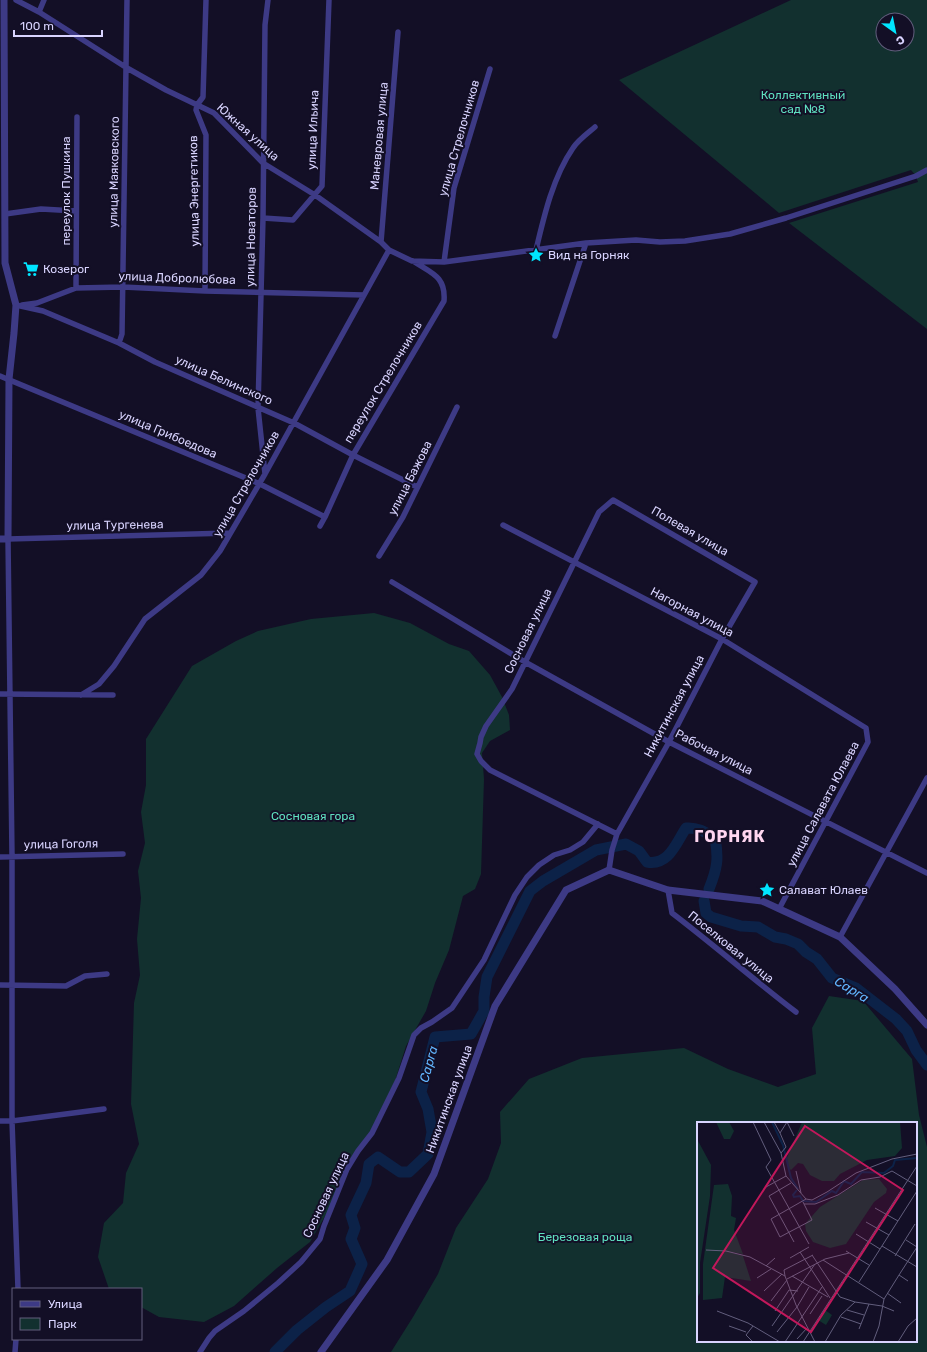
<svg xmlns="http://www.w3.org/2000/svg" width="927" height="1352" font-family="Rubik,sans-serif">
<style>
.green{fill:#12302f;fill-rule:evenodd}
.lines{fill:none;stroke-linecap:round;stroke-linejoin:round}
.river{stroke:#0c2248;stroke-width:11}
.minor{stroke:#3d3a85;stroke-width:5.5}
.tertiary{stroke:#3d3a85;stroke-width:7}
.labels{text-anchor:middle;stroke-width:4;stroke-linejoin:round;paint-order:stroke}
.park-label{font-size:12px;fill:#5fe0c0;stroke:#130f26}
.street-label{font-size:12px;fill:#d9d4ff;stroke:#130f26}
.poi-label{font-size:12px;fill:#d9d4ff;stroke:#130f26;text-anchor:start}
.water-label{font-size:13px;font-style:italic;fill:#62b6ff;stroke:#130f26}
.district-label{font-size:16px;font-weight:bold;letter-spacing:1px;fill:#ffd6f0;stroke:#130f26}
.inset-river{fill:none;stroke:#0c2248;stroke-width:2}
.inset-road{fill:none;stroke:#625e7d;stroke-width:1}
.view{fill:#c2185b;fill-opacity:0.15;stroke:#c2185b;stroke-width:2}
.inset-edge{fill:none;stroke:#d9d4ff;stroke-width:2}
</style>
<rect width="100%" height="100%" fill="#130f26"/>
<path class="green" d="M 791,0 L 927,0 L 927,329 L 789,223 L 918,182 L 916,176 L 911,170 L 779,213 L 619,80 ZM 883,20 L 907,20 L 907,44 L 883,44 Z
M 374,613 L 410,623 L 449,644 L 469,651 L 490,675 L 502,697 L 509,715 L 510,730 L 490,741 L 482,753 L 484,779 L 481,874 L 475,889 L 463,896 L 449,950 L 435,983 L 426,1011 L 406,1046 L 395,1081 L 370,1132 L 348,1162 L 328,1211 L 310,1242 L 277,1268 L 234,1306 L 204,1322 L 159,1317 L 141,1307 L 141,1289 L 109,1289 L 98,1257 L 104,1223 L 123,1203 L 126,1173 L 139,1144 L 131,1104 L 132,1070 L 134,1003 L 140,975 L 137,939 L 141,898 L 138,871 L 145,843 L 141,812 L 146,785 L 146,739 L 192,666 L 236,641 L 258,631 L 311,619 Z
M 829,996 L 863,1001 L 912,1059 L 919,1115 L 927,1147 L 927,1352 L 391,1352 L 413,1317 L 438,1274 L 456,1228 L 488,1179 L 501,1143 L 500,1112 L 529,1079 L 582,1058 L 684,1048 L 728,1069 L 778,1087 L 816,1074 L 812,1028 ZM 698,1123 L 916,1123 L 916,1341 L 698,1341 Z"/>
<g class="lines">
<path class="river" d="M 704,901 L 706,913 L 711,917 L 741,926 L 758,927 L 775,937 L 786,939 L 798,944 L 806,952 L 817,959 L 832,978 L 856,988 L 896,1019 L 907,1031 L 916,1050 L 927,1065
M 275,1352 L 297,1330 L 326,1307 L 350,1291 L 362,1264 L 351,1239 L 355,1228 L 351,1215 L 366,1183 L 369,1164 L 378,1157 L 400,1172 L 409,1172 L 428,1154 L 432,1132 L 428,1109 L 421,1092 L 435,1037 L 471,1034 L 484,1011 L 484,997 L 487,977 L 530,891 L 543,881 L 596,850 L 626,844 L 639,851 L 647,862 C 669,866 676,843 686,828 C 697,827 705,832 715,838 C 719,859 717,869 709,889"/>
<path class="minor" d="M 16,0 L 39,12 L 127,68 L 166,90 L 214,113 L 263,163 L 315,195 L 381,242 L 389,250 L 412,261 L 444,262 L 586,243 L 636,240 L 660,242 L 685,241 L 730,234 L 786,218 L 916,176 L 927,170
M 39,12 L 44,0
M 5,214 L 41,209 L 76,211
M 263,218 L 293,220 L 322,186 L 329,0
M 381,242 L 398,32
M 536,250 C 544,216 553,177 573,148 C 578,140 588,133 595,127
M 444,262 L 454,188 L 490,69
M 76,288 L 77,117
M 205,291 L 206,135 L 196,110 L 197,105 L 203,97 L 206,0
M 16,305 L 43,311 L 119,343 L 155,362 L 294,423 L 353,455 L 417,487
M 22,305 L 37,303 L 76,288 L 123,287 L 205,291 L 364,295
M 555,336 L 586,243
M 119,343 L 122,334 L 127,0
M 0,376 L 260,484 L 325,517
M 265,474 L 258,408 L 263,218 L 265,25 L 268,0
M 503,525 L 722,639 L 866,728 L 868,742 L 779,909
M 320,526 L 325,517 L 353,455 L 444,301 C 446,276 431,273 413,261
M 379,556 L 403,517 L 457,407
M 392,582 L 525,662 L 669,742 L 927,873
M 0,694 L 113,695
M 81,695 L 99,684 L 114,666 L 145,619 L 201,575 L 220,551 L 265,474 L 389,250
M 0,857 L 123,854
M 609,870 L 612,850 L 617,834 L 669,742 L 722,639 L 755,582 L 613,500 L 599,512 L 512,689 L 486,726 L 481,737 L 480,743 L 477,754 L 481,761 L 490,770 L 617,834
M 668,890 L 672,913 C 714,945 754,980 796,1012
M 840,937 L 927,778
M 0,985 L 66,986 L 85,976 L 107,974
M 0,1121 L 12,1121 L 104,1109
M 18,1289 L 12,1121 L 12,856 L 8,539 L 230,533
M 15,1352 L 16,1339
M 200,1352 L 209,1338 L 215,1331 L 244,1311 L 278,1283 L 301,1262 L 320,1239 L 324,1226 L 347,1169 L 358,1151 L 372,1133 L 399,1078 L 414,1035 L 421,1028 L 432,1022 L 452,1008 L 484,960 L 515,895 L 527,877 L 539,865 L 554,855 L 570,850 L 583,842 L 598,824"/>
<path class="tertiary" d="M 0,539 L 8,539 L 9,379 L 14,333 L 16,305 L 5,263 L 4,0
M 321,1352 L 387,1260 L 434,1174 L 495,1006 L 566,890 L 609,870 L 668,890 L 762,901 L 840,937 L 895,989 L 927,1025"/>
</g>
<defs>
<symbol id="sight-bare" viewBox="-9 -9 18 18"><path d="M0-6L1.8-2.2L6-1.7L2.9 1.2L3.7 5.4L0 3.3L-3.7 5.4L-2.9 1.2L-6-1.7L-1.8-2.2Z" fill="#00e5ff" stroke="#130f26" stroke-width="2.5" paint-order="stroke"/></symbol>
<symbol id="supermarket-bare" viewBox="-9 -9 18 18"><path d="M-6-5.5h2.5l.6 2H6L4.5 2H-2.5L-4.4-4H-6ZM-1.5 3.2a1.3 1.3 0 1 0 .1 0ZM3 3.2a1.3 1.3 0 1 0 .1 0Z" fill="#00e5ff" stroke="#130f26" stroke-width="2.5" paint-order="stroke"/></symbol>
</defs>
<g fill-rule="evenodd">
<use href="#sight-bare" x="525" y="244" width="22" height="22"/>
<use href="#supermarket-bare" x="20" y="258" width="22" height="22"/>
<use href="#sight-bare" x="756" y="879" width="22" height="22"/>
</g>
<g class="labels">
<g class="park-label">
<text x="803" y="99">Коллективный<tspan x="803" dy="14">сад №8</tspan></text>
<text x="313" y="820">Сосновая гора</text>
<text x="585" y="1241">Березовая роща</text>
</g>
<g class="street-label">
<text transform="translate(313 130) rotate(-88)" y="4">улица Ильича</text>
<text transform="translate(248 132) rotate(42)" y="4">Южная улица</text>
<text transform="translate(379 136) rotate(-85)" y="4">Маневровая улица</text>
<text transform="translate(459 138) rotate(-74)" y="4">улица Стрелочников</text>
<text transform="translate(114 172) rotate(-89)" y="4">улица Маяковского</text>
<text transform="translate(66 191) rotate(-90)" y="4">переулок Пушкина</text>
<text transform="translate(194 191) rotate(-91)" y="4">улица Энергетиков</text>
<text transform="translate(251 237) rotate(-89)" y="4">улица Новаторов</text>
<text transform="translate(177 278) rotate(2)" y="4">улица Добролюбова</text>
<text transform="translate(224 380) rotate(24)" y="4">улица Белинского</text>
<text transform="translate(383 382) rotate(-59)" y="4">переулок Стрелочников</text>
<text transform="translate(168 434) rotate(23)" y="4">улица Грибоедова</text>
<text transform="translate(410 478) rotate(-63)" y="4">улица Бажова</text>
<text transform="translate(246 484) rotate(-60)" y="4">улица Стрелочников</text>
<text transform="translate(115 525) rotate(-1)" y="4">улица Тургенева</text>
<text transform="translate(690 531) rotate(30)" y="4">Полевая улица</text>
<text transform="translate(692 612) rotate(28)" y="4">Нагорная улица</text>
<text transform="translate(528 631) rotate(-64)" y="4">Сосновая улица</text>
<text transform="translate(674 706) rotate(-62)" y="4">Никитинская улица</text>
<text transform="translate(714 752) rotate(27)" y="4">Рабочая улица</text>
<text transform="translate(823 804) rotate(-62)" y="4">улица Салавата Юлаева</text>
<text transform="translate(61 844) rotate(-1)" y="4">улица Гоголя</text>
<text transform="translate(731 947) rotate(39)" y="4">Поселковая улица</text>
<text transform="translate(449 1099) rotate(-70)" y="4">Никитинская улица</text>
<text transform="translate(326 1195) rotate(-65)" y="4">Сосновая улица</text>
</g>
<g class="poi-label">
<text x="548" y="259">Вид на Горняк</text>
<text x="43" y="273">Козерог</text>
<text x="779" y="894">Салават Юлаев</text>
</g>
<g class="water-label">
<text transform="translate(852 989) rotate(31)" y="5">Сарга</text>
<text transform="translate(428 1064) rotate(-75)" y="5">Сарга</text>
</g>
<g class="district-label">
<text x="730" y="842">ГОРНЯК</text>
</g>
</g>
<g transform="translate(697 1122)">
<rect width="220" height="220" fill="#130f26"/>
<path d="M 19,0 L 32,0 L 37,9 L 33,17 L 27,17 ZM 105,0 L 203,0 L 205,26 L 198,34 L 170,38 L 143,52 L 137,59 L 125,59 L 113,53 L 106,42 L 101,41 L 94,48 L 91,46 L 90,36 ZM 0,17 L 14,43 L 13,74 L 3,141 L 3,171 L 0,176 ZM 182,57 L 190,67 L 189,71 L 177,80 L 149,122 L 133,126 L 116,120 L 109,109 L 108,102 L 123,85 L 166,58 ZM 31,62 L 35,74 L 34,94 L 39,96 L 37,108 L 46,132 L 29,129 L 46,134 L 54,159 L 28,155 L 25,176 L 6,178 L 6,142 L 17,63 ZM 128,188 L 135,193 L 129,203 L 121,198 Z" fill="#12302f"/>
<path class="inset-river" d="M 75,0 L 86,23 L 94,56 L 101,67M 100,68 L 96,73 L 97,75 L 103,74 L 106,79 L 119,80 L 135,69 L 139,71 L 147,59 L 154,62 L 165,50 L 187,51 L 196,44 L 198,38 L 220,36"/>
<path class="inset-road" d="M 56,0 L 74,38 L 69,45 L 112,122M 67,0 L 84,31 L 89,54 L 109,77M 77,0 L 83,11M 90,0 L 97,14M 84,31 L 89,25 L 83,11 L 90,0M 99,49 L 104,71M 94,61 L 72,74 L 97,120M 69,65 L 89,54M 109,77 L 115,78 L 130,70 L 159,51 L 195,37 L 220,32M 106,80 L 115,98 L 83,115 L 74,97 L 109,77M 107,82 L 118,82 L 141,73 L 164,58 L 183,55 L 195,49 L 220,64M 178,86 L 201,99M 169,100 L 192,113M 159,112 L 183,127M 209,118 L 220,125M 185,124 L 220,145M 9,128 L 29,129 L 53,135 L 88,154 L 99,183 L 118,220M 149,129 L 172,143M 103,130 L 133,176M 115,133 L 143,175 L 158,180 L 185,184 L 197,189M 198,134 L 218,102M 93,136 L 112,125M 126,138 L 187,177M 69,144 L 78,136M 202,153 L 220,125M 88,154 L 87,148 L 116,133M 95,154 L 131,175M 60,156 L 74,147M 90,157 L 128,137 L 152,131M 162,160 L 220,69M 67,169 L 85,152M 190,171 L 204,181M 74,179 L 90,158M 150,188 L 167,193M 20,189 L 51,201 L 83,220M 78,189 L 92,168 L 101,169M 113,192 L 125,174M 144,195 L 164,202M 32,204 L 49,210M 75,204 L 118,142M 162,207 L 172,182M 80,210 L 100,185 L 112,165M 100,217 L 110,206M 56,220 L 49,213 L 56,204M 88,220 L 125,165M 106,220 L 220,44M 128,220 L 144,193 L 158,180M 176,220 L 182,204 L 187,177 L 202,153 L 211,159M 201,220 L 211,204 L 220,196"/>
<path class="view" d="M 108,4 L 206,68 L 114,210 L 16,146 Z"/>
<rect width="220" height="220" class="inset-edge"/>
</g>
<rect x="12" y="1288" width="130" height="52" fill="#130f26" stroke="#625e7d"/>
<rect x="20" y="1301" width="20" height="6" fill="#3d3a85" stroke="#625e7d"/>
<text x="48" y="1308" font-size="12" fill="#d9d4ff">Улица</text>
<rect x="20" y="1318" width="20" height="12" fill="#12302f" stroke="#625e7d"/>
<text x="48" y="1328" font-size="12" fill="#d9d4ff">Парк</text>
<g transform="translate(895 32) rotate(147)"><circle r="19" fill="#130f26" stroke="#625e7d"/>
<path d="M0-3L7 15L0 10L-7 15Z" fill="#00e5ff"/>
<text y="-6" font-size="11" font-weight="bold" text-anchor="middle" fill="#d9d4ff">С</text>
</g>
<path d="M14 30v6h88v-6" fill="none" stroke="#d9d4ff" stroke-width="2"/>
<text x="20" y="30" font-size="12" fill="#d9d4ff" stroke="#130f26" stroke-width="3" paint-order="stroke">100 m</text>
</svg>
